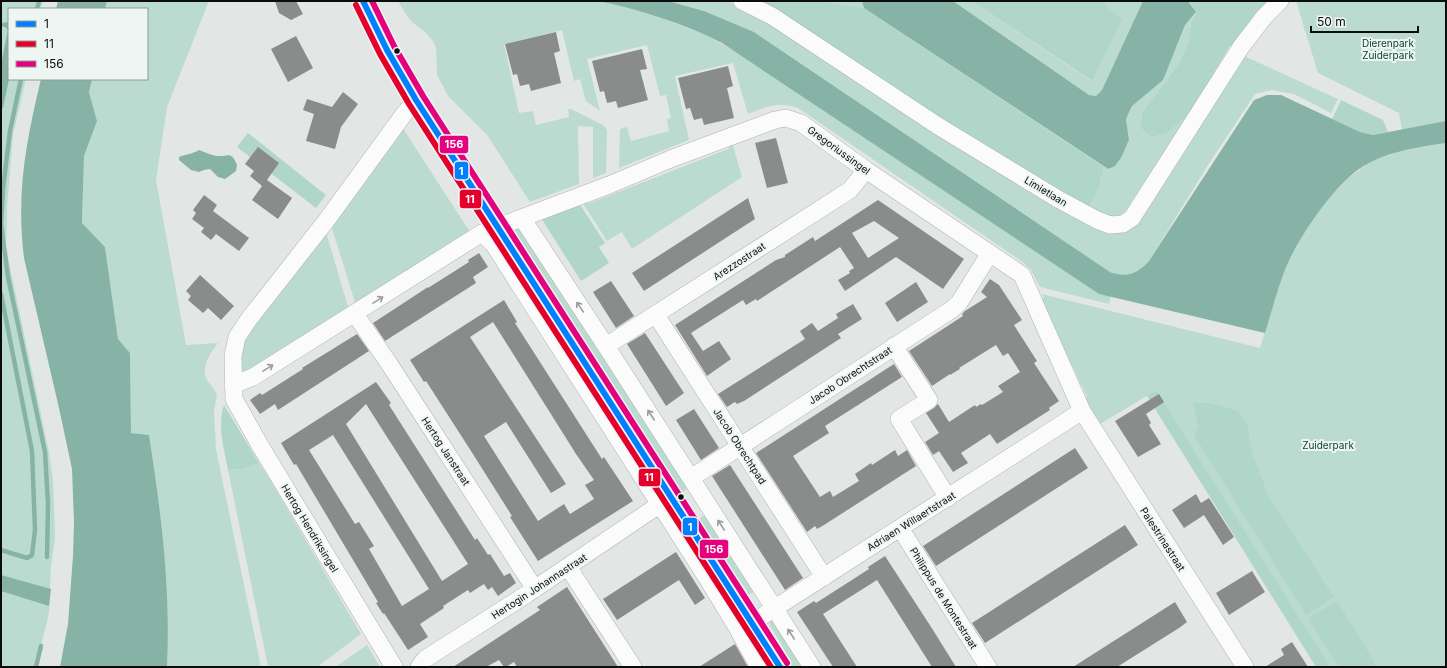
<svg xmlns="http://www.w3.org/2000/svg" width="1447" height="668" font-family="Inter,sans-serif">
<style>
.green{fill:#bcdbd0}
.forest{fill:#b0d6ca}
.water{fill:#86b3a5}
.lines{fill:none;stroke-linecap:round;stroke-linejoin:round}
.stream{stroke:#86b3a5;stroke-width:4.5}
.building{fill:#898c8b;fill-rule:evenodd}
.minor-casing{stroke:#aeb2b1;stroke-width:18}
.minor{stroke:#fbfbfb;stroke-width:17}
.bus-1-casing{stroke:#eef6f3;stroke-width:9}
.bus-2-casing{stroke:#eef6f3;stroke-width:9}
.bus-3-casing{stroke:#eef6f3;stroke-width:9}
.bus-1{stroke:#0080ff;stroke-width:6}
.bus-2{stroke:#e4002b;stroke-width:6}
.bus-3{stroke:#e5007d;stroke-width:6}
.oneway{stroke:#9b9c9b}
.bus-dot{fill:#0a0d0c;stroke:#eef6f3;stroke-width:1.5}
.labels{text-anchor:middle;stroke-width:4;stroke-linejoin:round;paint-order:stroke}
.park-label{font-size:10px;fill:#0a4234;stroke:#eef6f3}
.street-label{font-size:10px;fill:#0a0d0c;stroke:#eef6f3}
.line-badge{stroke:#eef6f3;stroke-width:1.5}
.badge-label{font-size:11px;text-anchor:middle;font-weight:bold;fill:#fff}
</style>
<rect width="100%" height="100%" fill="#e2e7e5"/>
<path class="green" d="M 1,1 L 43,1 L 41,9 L 9,9 L 9,79 L 26,79 L 13,135 L 7,207 L 6,248 L 49,452 L 53,480 L 55,538 L 51,566 L 49,613 L 36,667 L 1,667 Z
M 107,1 L 209,1 L 167,107 L 156,180 L 186,345 L 218,343 C 212,351 201,366 206,378 C 209,383 214,389 217,394 L 214,411 L 216,449 L 261,667 L 167,667 C 171,589 161,511 149,435 L 131,433 L 130,353 L 118,339 L 105,247 L 82,223 L 84,156 L 97,121 L 89,92 L 92,79 L 147,79 L 147,9 L 105,9 Z
M 398,1 L 598,1 L 649,13 L 668,20 L 708,36 L 743,56 L 1099,294 L 1111,296 L 1109,304 L 1040,287 L 1031,270 L 1024,263 L 798,108 C 776,101 769,106 748,114 L 733,63 L 675,76 L 689,140 L 619,168 L 620,129 L 627,127 L 631,141 L 669,131 L 667,119 L 671,118 L 666,95 L 660,96 L 647,45 L 587,59 L 600,111 L 586,101 L 580,79 L 574,81 L 562,30 L 504,44 L 519,113 L 533,111 L 536,125 L 569,117 L 568,109 L 571,109 L 603,125 L 607,130 L 606,173 L 593,178 L 593,127 L 578,126 L 579,184 L 530,202 L 487,135 L 448,96 L 437,75 L 436,48 L 433,41 L 425,32 L 412,22 L 405,13 Z
M 668,1 L 728,1 L 760,17 L 1117,229 L 1242,55 L 1338,99 L 1331,113 L 1294,94 L 1271,90 L 1255,94 L 1208,165 L 1149,261 C 1137,274 1127,278 1110,272 L 754,32 L 704,11 Z
M 823,1 L 862,1 L 864,8 Z
M 953,1 L 972,1 L 1091,81 L 1105,1 L 1143,1 L 1143,2 L 1102,90 L 1097,96 L 1089,95 Z
M 1296,1 L 1446,1 L 1446,667 L 1326,667 L 1155,391 L 1100,424 L 1085,398 L 1087,397 L 1040,298 L 1044,299 L 1042,294 L 1260,348 C 1268,323 1274,295 1284,272 C 1300,236 1327,193 1359,170 C 1372,159 1390,154 1406,150 L 1399,113 L 1318,73 Z
M 1195,13 L 1191,22 L 1188,43 L 1178,65 L 1142,113 L 1140,128 L 1152,137 L 1167,133 L 1189,114 L 1126,210 L 1117,218 L 1088,210 L 1099,188 L 1104,167 L 1108,169 L 1122,156 L 1129,141 L 1126,119 L 1132,106 L 1163,79 L 1185,25 Z
M 402,127 L 470,232 L 356,306 L 331,225 Z
M 732,142 L 742,177 L 632,249 L 622,232 L 607,241 L 582,202 L 590,203 L 728,149 Z
M 517,217 L 691,486 L 679,494 L 532,264 L 508,224 Z
M 326,232 L 349,310 L 249,373 L 243,371 L 240,365 L 244,341 L 254,323 Z
M 259,463 L 269,478 L 361,634 L 317,667 L 268,667 L 228,470 L 243,469 Z
M 708,513 L 757,590 L 749,595 L 744,586 L 724,563 L 697,520 Z
M 776,618 L 807,667 L 793,667 L 780,642 L 770,626 L 770,621 Z
M 367,645 L 380,667 L 335,667 Z"/>
<path class="forest" d="M 749,1 L 823,1 L 864,8 L 1104,167 L 1099,188 L 1088,210 Z
M 972,1 L 1105,1 L 1105,5 L 1122,19 L 1092,81 Z
M 1189,1 L 1278,1 L 1241,40 L 1230,46 L 1189,114 L 1167,133 L 1152,137 L 1140,128 L 1142,113 L 1178,65 L 1188,43 L 1191,22 L 1196,13 Z
M 1341,100 L 1383,120 L 1388,132 L 1373,135 L 1360,132 L 1332,119 Z
M 248,133 L 326,195 L 316,208 L 237,147 Z
M 579,203 L 605,243 L 599,247 L 609,263 L 581,281 L 541,218 Z
M 1156,390 L 1330,667 L 1316,667 L 1147,396 Z
M 1193,403 L 1210,403 L 1238,411 L 1247,423 L 1252,452 L 1268,495 L 1334,597 L 1306,615 L 1194,435 L 1198,426 Z
M 224,405 L 259,463 L 243,469 L 228,470 C 224,449 217,426 224,405 Z
M 1337,601 L 1359,636 L 1377,667 L 1339,667 L 1308,618 Z"/>
<path class="water" d="M 58,1 L 107,1 L 105,9 L 56,9 Z
M 598,1 L 668,1 L 704,11 L 754,32 L 1110,272 C 1127,278 1137,274 1149,261 L 1254,100 L 1267,95 L 1281,95 L 1360,132 L 1373,135 L 1446,121 L 1446,143 C 1417,147 1384,152 1359,169 C 1331,189 1295,242 1283,275 C 1276,294 1271,314 1265,333 L 1099,294 L 722,43 C 683,23 641,10 598,1 Z
M 862,1 L 953,1 L 1089,95 L 1096,96 L 1102,90 L 1143,1 L 1188,1 L 1196,12 L 1185,25 L 1163,80 L 1132,106 L 1126,119 L 1129,140 L 1122,156 L 1115,166 L 1108,169 L 864,8 Z
M 9,22 L 9,65 L 8,71 L 9,73 L 9,79 L 3,108 L 1,108 L 1,64 L 8,30 L 5,27 L 1,26 L 1,23 Z
M 41,79 L 92,79 L 89,92 L 97,121 L 84,156 L 82,223 L 105,247 L 118,339 L 130,353 L 131,433 L 149,435 C 161,511 171,589 167,667 L 60,667 L 68,624 L 73,556 L 74,522 L 72,469 L 59,408 L 24,258 C 16,193 26,142 41,79 Z
M 199,150 C 205,152 211,155 217,156 C 228,157 231,150 237,165 L 236,171 L 225,179 L 218,177 L 210,169 L 204,170 L 199,172 L 191,170 L 179,160 L 179,157 C 186,154 193,154 199,150 Z
M 1,575 L 51,589 L 49,606 L 1,591 Z"/>
<g class="lines">
<path class="stream" d="M 37,9 L 39,1
M 21,79 L 10,131 L 3,189 L 1,224 L 8,277 L 45,452 L 48,504 L 47,557
M 1,294 L 32,451 L 35,530 L 32,555 L 27,558 L 1,550
M 36,667 L 41,646"/>
</g>
<path class="building" d="M 275,1 L 296,1 L 303,14 L 291,20 L 279,13 Z
M 556,32 L 560,51 L 554,53 L 561,83 L 531,91 L 529,84 L 520,86 L 517,74 L 513,75 L 505,44 Z
M 296,36 L 313,68 L 288,82 L 271,49 Z
M 642,49 L 647,69 L 640,70 L 648,100 L 618,108 L 616,101 L 607,103 L 604,91 L 600,92 L 592,61 Z
M 728,66 L 733,86 L 727,88 L 734,118 L 704,125 L 702,118 L 694,120 L 690,108 L 686,109 L 678,78 Z
M 343,92 L 358,104 L 341,127 L 335,149 L 306,141 L 314,114 L 303,110 L 307,99 L 332,107 Z
M 776,138 L 788,183 L 767,188 L 755,143 Z
M 258,147 L 279,163 L 267,180 L 292,198 L 278,219 L 252,200 L 262,186 L 250,176 L 254,171 L 245,164 Z
M 204,195 L 217,205 L 213,211 L 249,238 L 239,251 L 216,234 L 211,240 L 201,232 L 204,228 L 192,219 L 196,213 L 193,210 Z
M 748,198 L 755,219 L 644,291 L 632,273 Z
M 878,200 L 964,259 L 943,289 L 896,257 L 845,291 L 838,280 L 850,273 L 849,271 L 854,268 L 840,247 L 757,301 L 756,299 L 746,305 L 743,300 L 691,333 L 703,351 L 719,341 L 731,359 L 707,376 L 675,325 L 776,260 L 785,257 L 785,255 L 813,237 L 815,241 ZM 874,221 L 899,238 L 868,258 L 852,233 Z
M 479,253 L 488,267 L 473,277 L 476,283 L 385,341 L 373,323 L 428,287 L 428,288 L 469,262 L 468,260 Z
M 200,275 L 234,306 L 221,320 L 208,308 L 203,313 L 188,300 L 191,296 L 186,291 Z
M 990,279 L 999,285 L 1022,320 L 1014,325 L 1037,361 L 1034,363 L 1059,401 L 1049,408 L 1050,410 L 997,444 L 990,434 L 961,453 L 968,463 L 953,472 L 939,451 L 933,455 L 925,442 L 939,433 L 926,413 L 934,408 L 938,404 L 949,422 L 975,405 L 976,407 L 981,404 L 982,405 L 1003,392 L 998,386 L 1020,372 L 1008,353 L 1003,356 L 996,345 L 959,368 L 960,369 L 950,375 L 950,374 L 932,386 L 909,351 L 963,316 L 962,314 L 965,311 L 987,297 L 981,292 Z
M 611,281 L 634,316 L 616,328 L 593,292 Z
M 916,282 L 928,302 L 897,322 L 885,303 Z
M 504,300 L 517,322 L 515,323 L 602,459 L 604,457 L 633,501 L 538,561 L 510,517 L 512,516 L 471,451 L 426,381 L 424,382 L 410,360 ZM 493,322 L 576,454 L 594,480 L 585,485 L 594,499 L 570,514 L 564,504 L 538,521 L 484,436 L 506,422 L 551,493 L 566,484 L 470,337 Z
M 853,304 L 862,319 L 838,334 L 841,338 L 744,401 L 737,404 L 735,402 L 727,407 L 718,394 L 805,339 L 800,331 L 812,323 L 818,331 L 838,318 L 836,314 Z
M 645,333 L 684,393 L 666,406 L 627,344 Z
M 357,334 L 369,351 L 278,410 L 275,404 L 260,414 L 250,400 L 260,393 L 262,395 L 303,369 L 302,368 Z
M 894,364 L 902,377 L 825,426 L 829,433 L 793,456 L 820,497 L 830,491 L 833,497 L 859,481 L 855,474 L 871,463 L 872,465 L 895,450 L 898,456 L 907,450 L 916,466 L 824,525 L 817,529 L 815,526 L 807,532 L 756,453 Z
M 376,382 L 391,403 L 389,405 L 475,540 L 477,538 L 488,555 L 490,554 L 504,576 L 510,573 L 516,583 L 498,596 L 492,587 L 488,590 L 484,584 L 470,593 L 468,590 L 443,606 L 444,608 L 420,624 L 428,637 L 408,650 L 384,613 L 383,614 L 376,603 L 378,602 L 296,464 L 294,465 L 281,443 ZM 366,404 L 468,564 L 442,581 L 346,424 ZM 333,435 L 429,589 L 402,606 L 369,549 L 374,546 L 359,522 L 355,524 L 309,450 Z
M 1159,394 L 1164,402 L 1146,414 L 1151,423 L 1149,425 L 1161,444 L 1138,457 L 1115,421 Z
M 694,409 L 719,448 L 701,460 L 676,420 Z
M 1075,448 L 1088,468 L 936,566 L 923,546 Z
M 730,465 L 803,578 L 785,590 L 712,476 Z
M 1196,494 L 1201,503 L 1209,498 L 1234,537 L 1223,545 L 1204,515 L 1184,528 L 1172,510 Z
M 1125,525 L 1138,545 L 985,643 L 972,623 Z
M 676,552 L 705,598 L 695,605 L 679,580 L 617,620 L 603,599 Z
M 885,556 L 933,630 L 956,667 L 932,667 L 877,580 L 823,614 L 857,667 L 833,667 L 816,641 L 797,612 L 814,601 L 816,603 L 869,569 L 868,567 Z
M 1252,571 L 1265,592 L 1229,615 L 1216,593 Z
M 567,587 L 618,667 L 517,667 L 514,662 L 506,667 L 504,667 L 499,660 L 486,667 L 453,667 L 540,610 L 537,607 Z
M 1175,602 L 1187,622 L 1179,628 L 1117,667 L 1073,667 Z
M 1292,642 L 1308,667 L 1265,667 L 1284,655 L 1281,649 Z
M 735,644 L 748,667 L 699,667 Z"/>
<g class="lines">
<defs>
<path id="minor" d="M 363,1 L 387,50 L 416,100 L 528,273 L 673,502 L 752,622 L 780,667
M 742,1 L 772,16 L 938,126 L 1058,199 L 1097,220 L 1110,225 L 1123,224 L 1132,218 L 1241,47 L 1264,17 L 1280,1
M 522,218 L 606,346 L 812,667
M 482,233 L 494,245 L 707,578 L 735,624 L 759,667
M 355,314 L 390,365 L 535,589
M 656,315 L 824,577
M 606,346 L 850,190 L 866,170
M 894,346 L 929,400 L 899,419 L 948,498
M 233,385 L 253,377 L 482,233 L 609,185 L 673,158 L 775,120 L 786,118 L 801,123 L 866,170 L 1022,275 L 1082,411 L 1245,667
M 691,478 L 951,310 L 959,303 L 990,253
M 900,528 L 988,667
M 568,567 L 633,667
M 744,628 L 1082,411
M 394,667 L 261,447 L 234,399 L 233,356 L 237,337 L 249,319 L 326,221 L 404,114 L 416,100
M 419,667 L 425,659 L 527,594 L 659,505"/>
</defs>
<use href="#minor" class="minor-casing"/>
<use href="#minor" class="minor"/>
<defs>
<path id="bus-1" d="M 363,1 L 387,50 L 416,100 L 780,667"/>
<path id="bus-2" d="M 356,5 L 380,54 L 409,104 L 771,667"/>
<path id="bus-3" d="M 372,1 L 394,46 L 423,96 L 787,663"/>
</defs>
<use href="#bus-1" class="bus-1-casing"/>
<use href="#bus-2" class="bus-2-casing"/>
<use href="#bus-3" class="bus-3-casing"/>
<use href="#bus-1" class="bus-1"/>
<use href="#bus-2" class="bus-2"/>
<use href="#bus-3" class="bus-3"/>
</g>
<defs><path id="oneway-shaft" d="M-6 0H5M1.5-3L5.5 0L1.5 3" fill="none" stroke-width="1.6" stroke-linecap="round" stroke-linejoin="round"/></defs>
<g class="oneway">
<use href="#oneway-shaft" transform="translate(378 300) rotate(-32)"/>
<use href="#oneway-shaft" transform="translate(580 307) rotate(-124)"/>
<use href="#oneway-shaft" transform="translate(268 368) rotate(-32)"/>
<use href="#oneway-shaft" transform="translate(651 415) rotate(-123)"/>
<use href="#oneway-shaft" transform="translate(721 525) rotate(-123)"/>
<use href="#oneway-shaft" transform="translate(791 634) rotate(-123)"/>
</g>
<g class="bus-dot">
<circle cx="397" cy="51" r="3.5"/>
<circle cx="681" cy="497" r="3.5"/>
</g>
<g class="labels">
<g class="park-label">
<text x="1388" y="47">Dierenpark<tspan x="1388" dy="12">Zuiderpark</tspan></text>
<text x="1328" y="449">Zuiderpark</text>
</g>
<g class="street-label">
<text transform="translate(839 150) rotate(36)" y="4">Gregoriussingel</text>
<text transform="translate(1046 191) rotate(31)" y="4">Limietlaan</text>
<text transform="translate(739 261) rotate(-33)" y="4">Arezzostraat</text>
<text transform="translate(850 375) rotate(-33)" y="4">Jacob Obrechtstraat</text>
<text transform="translate(740 446) rotate(57)" y="4">Jacob Obrechtpad</text>
<text transform="translate(446 451) rotate(57)" y="4">Hertog Janstraat</text>
<text transform="translate(911 521) rotate(-32)" y="4">Adriaen Willaertstraat</text>
<text transform="translate(310 528) rotate(59)" y="4">Hertog Hendriksingel</text>
<text transform="translate(1163 539) rotate(57)" y="4">Palestrinastraat</text>
<text transform="translate(539 586) rotate(-33)" y="4">Hertogin Johannastraat</text>
<text transform="translate(944 598) rotate(58)" y="4">Philippus de Montestraat</text>
</g>
</g>
<g class="line-badge">
<rect x="439" y="135" width="30" height="19" rx="4" fill="#e5007d"/>
<rect x="454" y="161" width="15" height="19" rx="4" fill="#0080ff"/>
<rect x="459" y="189" width="23" height="20" rx="4" fill="#e4002b"/>
<rect x="638" y="468" width="23" height="19" rx="4" fill="#e4002b"/>
<rect x="682" y="517" width="16" height="19" rx="4" fill="#0080ff"/>
<rect x="699" y="539" width="30" height="20" rx="4" fill="#e5007d"/>
</g>
<g class="badge-label">
<text x="454" y="148">156</text>
<text x="461" y="175">1</text>
<text x="470" y="203">11</text>
<text x="649" y="481">11</text>
<text x="690" y="531">1</text>
<text x="714" y="553">156</text>
</g>
<rect width="1447" height="668" fill="none" stroke="#0a0d0c" stroke-width="4"/>
<rect x="8" y="8" width="140" height="72" fill="#eef6f3" stroke="#939997"/>
<rect x="16" y="21" width="20" height="6" fill="#0080ff" stroke="#939997"/>
<text x="44" y="28" font-size="12" fill="#0a0d0c">1</text>
<rect x="16" y="41" width="20" height="6" fill="#e4002b" stroke="#939997"/>
<text x="44" y="48" font-size="12" fill="#0a0d0c">11</text>
<rect x="16" y="61" width="20" height="6" fill="#e5007d" stroke="#939997"/>
<text x="44" y="68" font-size="12" fill="#0a0d0c">156</text>
<path d="M1311 26v6h107v-6" fill="none" stroke="#0a0d0c" stroke-width="2"/>
<text x="1317" y="26" font-size="12" fill="#0a0d0c" stroke="#eef6f3" stroke-width="3" paint-order="stroke">50 m</text>
</svg>
